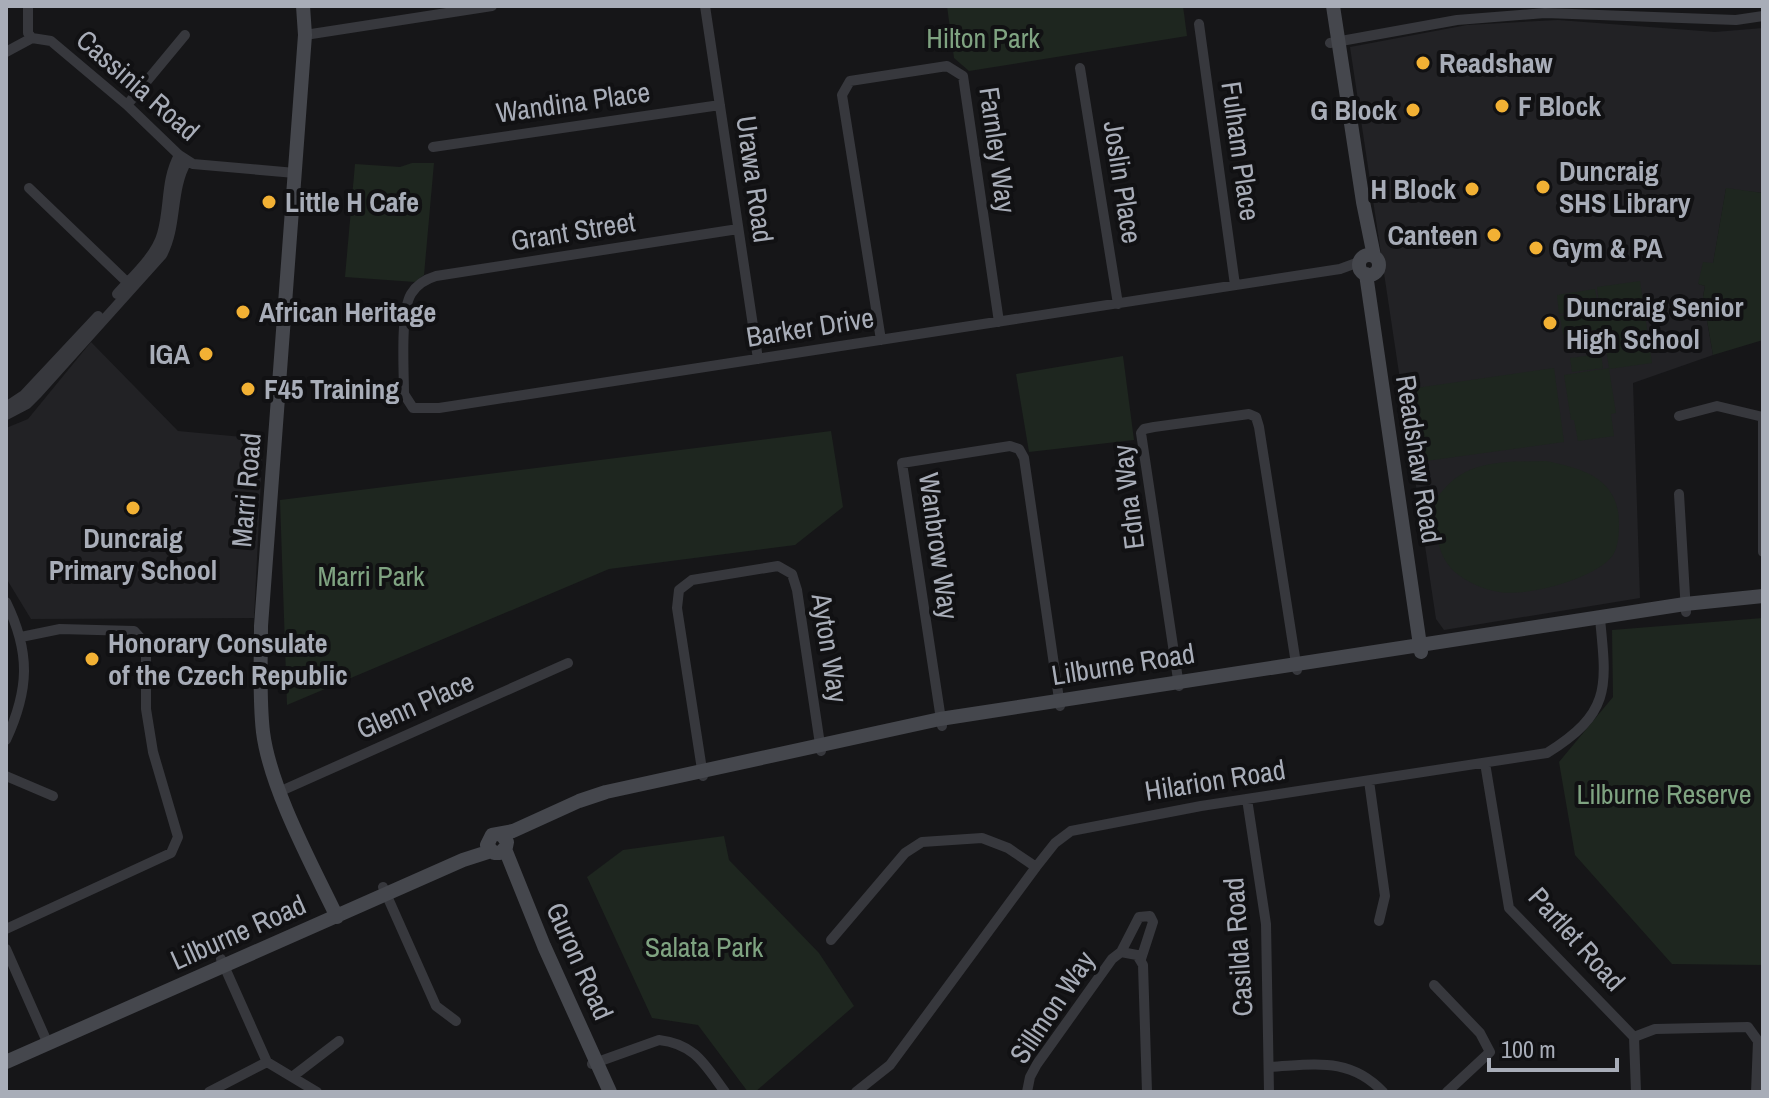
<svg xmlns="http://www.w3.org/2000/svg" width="1769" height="1098" font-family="'Archivo Narrow',sans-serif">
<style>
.built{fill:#222225}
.green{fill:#1e261f}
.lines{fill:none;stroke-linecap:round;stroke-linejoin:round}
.street{stroke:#37383d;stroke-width:10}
.secondary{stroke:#45474d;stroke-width:14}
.poi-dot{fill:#f2b134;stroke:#111113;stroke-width:3}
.labels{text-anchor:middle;stroke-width:8;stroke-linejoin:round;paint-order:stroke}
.park-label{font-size:28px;fill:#7fa381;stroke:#111113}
.poi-label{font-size:28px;font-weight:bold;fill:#a8adb8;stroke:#111113;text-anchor:start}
.street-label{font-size:28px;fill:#a8adb8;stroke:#111113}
</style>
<rect width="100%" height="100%" fill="#161618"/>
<path class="built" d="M 1558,20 L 1715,32 L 1763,28 L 1763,193 L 1726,189 L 1713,264 L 1699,284 L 1705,286 L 1703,297 L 1713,355 L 1633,383 L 1640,598 L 1444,630 L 1436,619 L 1350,47 L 1467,25 Z
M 91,342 L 178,431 L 263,439 L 254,618 L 31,619 L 6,578 L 6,428 L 28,419 Z"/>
<path class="green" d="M 947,6 L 1183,6 L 1187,36 L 969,71 L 954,58 Z
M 412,163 L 434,163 L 424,275 L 415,282 L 345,277 L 355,164 L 400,167 Z
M 1726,188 L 1763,193 L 1763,340 L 1713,355 L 1703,297 L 1705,286 L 1698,284 L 1703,262 L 1713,263 Z
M 1640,281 L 1652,363 L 1609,369 L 1616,413 L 1611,414 L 1614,436 L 1578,441 L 1574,420 L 1571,420 L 1564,375 L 1609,368 L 1603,329 L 1563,335 L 1560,316 L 1600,310 L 1597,287 Z
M 1595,289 L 1598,308 L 1559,314 L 1557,295 Z
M 1598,333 L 1600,347 L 1569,351 L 1567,337 Z
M 1601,354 L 1603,368 L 1572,372 L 1570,358 Z
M 1123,356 L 1134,440 L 1029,452 L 1016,374 Z
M 1554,368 L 1564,442 L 1426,461 L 1416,388 Z
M 831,431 L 843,507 L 795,545 L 609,569 L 287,705 L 280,500 Z
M 1546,461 C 1585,469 1620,479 1619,526 C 1619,534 1618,548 1613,555 C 1596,579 1526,597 1499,592 C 1486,590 1471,584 1460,576 C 1446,567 1439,551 1437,535 C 1435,523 1432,511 1437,499 C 1439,494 1444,489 1448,485 C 1473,459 1513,462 1546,461 Z
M 1763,618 L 1763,965 L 1672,964 L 1575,855 L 1559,762 L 1613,697 L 1612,630 Z
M 724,836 L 729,860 L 819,953 L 854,1006 L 755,1092 L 748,1092 L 698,1025 L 652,1018 L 587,877 L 623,850 Z"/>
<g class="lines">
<path class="street" d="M 28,6 L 28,33 L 32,38 L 51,41 L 127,105 L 179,155 L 193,164 L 295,173
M 705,6 L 758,359
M 1199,24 L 1235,285
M 305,35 L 492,6
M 1330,43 L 1457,20 L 1545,13 L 1736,20 L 1763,16
M 6,52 L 32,38
M 1080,68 L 1118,304
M 127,105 L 185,35
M 433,147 L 720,105
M 29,188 L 131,286
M 738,229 L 436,276 C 426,279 417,284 411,294 C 400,313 404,371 404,394 L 413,408 L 439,408 L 1340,269 L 1359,262
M 117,294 C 132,277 156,256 162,234 C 170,207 165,181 179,155
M 881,340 L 842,95 L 850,81 L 947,66 L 963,76 L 999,322
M 6,407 L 24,395 L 98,316
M 6,415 L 27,404 L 38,393 L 162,255 C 178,225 170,190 187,161
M 1679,416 L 1717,406 L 1763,417 L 1763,552
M 1679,494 L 1686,612
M 6,602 C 31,653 29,690 6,740
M 1179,686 L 1141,433 L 1144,429 L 1154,427 L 1249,414 L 1256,417 L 1259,427 L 1297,670
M 942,726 L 902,463 L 1010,446 L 1019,449 L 1024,458 L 1060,706
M 1485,763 L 1509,908 L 1634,1037 L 1636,1092
M 6,776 L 53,796
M 703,776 L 677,608 L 679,590 L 692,580 L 778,566 L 792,574 L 797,590 L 821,751
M 1369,781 L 1385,896 L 1379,921
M 281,791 L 568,663
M 1247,799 L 1266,924 L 1269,1092
M 383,887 L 436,1006 L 456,1021
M 6,929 L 171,853 L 178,837 L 153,752 L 146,709 L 146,644 L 134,631 L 60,629 L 21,637
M 831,940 L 905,853 L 922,842 L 982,838 L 1008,848 L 1036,867
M 6,949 L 48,1044
M 1121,952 L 1139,917 L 1150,916 L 1153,922 L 1141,959
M 221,959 L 267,1062 L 317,1092
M 1434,985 L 1480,1033 L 1490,1052 L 1447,1092
M 1634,1037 L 1655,1029 L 1748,1027 L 1758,1041 L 1756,1092
M 592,1064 L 659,1040 C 695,1044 705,1065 725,1092
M 1269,1067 C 1313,1065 1349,1056 1383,1092
M 292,1077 L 339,1041
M 209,1092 L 267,1062
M 856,1092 L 890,1065 L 1036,867 L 1055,843 L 1071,831 L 1201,806 L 1547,753 C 1611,713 1607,688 1600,619
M 1027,1092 L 1030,1077 L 1037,1064 L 1112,959 L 1121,952 L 1137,955 L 1143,965 L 1147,1092"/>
<path class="secondary" d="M 303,6 L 305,35 L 261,626 C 261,661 259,697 263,732 C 270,788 312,865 337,917
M 1333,6 L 1363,202 L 1374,256
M1359 265a10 10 0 1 1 20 0a10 10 0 1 1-20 0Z
M 1366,274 L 1421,652
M 502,835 L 507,842 L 506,847 L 500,853 L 494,853 L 487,845 L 492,835 L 513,831 L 579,801 L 606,792 L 940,719 L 1685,604 L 1763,596
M 505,849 L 544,946 L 610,1092
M 6,1062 L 463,860 L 491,851"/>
</g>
<g class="poi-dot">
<circle cx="1423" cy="63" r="8"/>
<circle cx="1502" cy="106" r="8"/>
<circle cx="1413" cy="110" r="8"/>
<circle cx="1543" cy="187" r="8"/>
<circle cx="1472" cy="189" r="8"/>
<circle cx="269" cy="202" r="8"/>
<circle cx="1494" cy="235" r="8"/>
<circle cx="1536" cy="248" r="8"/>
<circle cx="243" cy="312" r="8"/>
<circle cx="1550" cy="323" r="8"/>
<circle cx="206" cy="354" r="8"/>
<circle cx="248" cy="389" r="8"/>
<circle cx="133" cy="508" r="8"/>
<circle cx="92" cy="659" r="8"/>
</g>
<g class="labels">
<g class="park-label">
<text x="983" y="48">Hilton Park</text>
<text x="371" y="586">Marri Park</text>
<text x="1664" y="804">Lilburne Reserve</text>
<text x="704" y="957">Salata Park</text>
</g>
<g class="poi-label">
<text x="1439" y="73">Readshaw</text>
<text x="1518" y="116">F Block</text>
<text x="1397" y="120" text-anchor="end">G Block</text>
<text x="1559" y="181">Duncraig<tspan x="1559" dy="32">SHS Library</tspan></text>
<text x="1456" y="199" text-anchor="end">H Block</text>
<text x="285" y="212">Little H Cafe</text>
<text x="1478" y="245" text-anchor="end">Canteen</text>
<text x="1552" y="258">Gym &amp; PA</text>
<text x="1566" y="317">Duncraig Senior<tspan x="1566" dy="32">High School</tspan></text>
<text x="259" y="322">African Heritage</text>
<text x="190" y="364" text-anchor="end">IGA</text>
<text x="264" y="399">F45 Training</text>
<text x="133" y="548" text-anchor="middle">Duncraig<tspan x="133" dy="32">Primary School</tspan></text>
<text x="108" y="653">Honorary Consulate<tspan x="108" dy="32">of the Czech Republic</tspan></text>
</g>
<g class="street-label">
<text transform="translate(138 85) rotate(41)" y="10">Cassinia Road</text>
<text transform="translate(573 102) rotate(-8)" y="10">Wandina Place</text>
<text transform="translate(998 150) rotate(82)" y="10">Farnley Way</text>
<text transform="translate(1241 151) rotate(82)" y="10">Fulham Place</text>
<text transform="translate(755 179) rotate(82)" y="10">Urawa Road</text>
<text transform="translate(1123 182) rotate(81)" y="10">Joslin Place</text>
<text transform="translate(573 231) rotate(-9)" y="10">Grant Street</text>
<text transform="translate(810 327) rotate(-9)" y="10">Barker Drive</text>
<text transform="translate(1419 459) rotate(81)" y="10">Readshaw Road</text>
<text transform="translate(246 490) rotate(-85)" y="10">Marri Road</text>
<text transform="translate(1128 497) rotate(-97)" y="10">Edna Way</text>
<text transform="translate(939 546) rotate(82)" y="10">Wanbrow Way</text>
<text transform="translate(830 648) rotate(81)" y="10">Ayton Way</text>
<text transform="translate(1123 664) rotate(-9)" y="10">Lilburne Road</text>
<text transform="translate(415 705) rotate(-24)" y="10">Glenn Place</text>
<text transform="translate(1215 780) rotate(-9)" y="10">Hilarion Road</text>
<text transform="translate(238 932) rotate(-24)" y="10">Lilburne Road</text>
<text transform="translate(1577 939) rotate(48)" y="10">Partlet Road</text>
<text transform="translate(1238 947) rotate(-94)" y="10">Casilda Road</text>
<text transform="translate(580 961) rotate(66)" y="10">Guron Road</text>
<text transform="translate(1052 1007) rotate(-56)" y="10">Sillmon Way</text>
</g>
</g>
<rect width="1769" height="1098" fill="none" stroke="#a8adb8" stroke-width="16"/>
<path d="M1489 1058v12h128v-12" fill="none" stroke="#a8adb8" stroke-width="4"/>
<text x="1501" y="1058" font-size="24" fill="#a8adb8" stroke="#111113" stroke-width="6" paint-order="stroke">100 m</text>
</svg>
